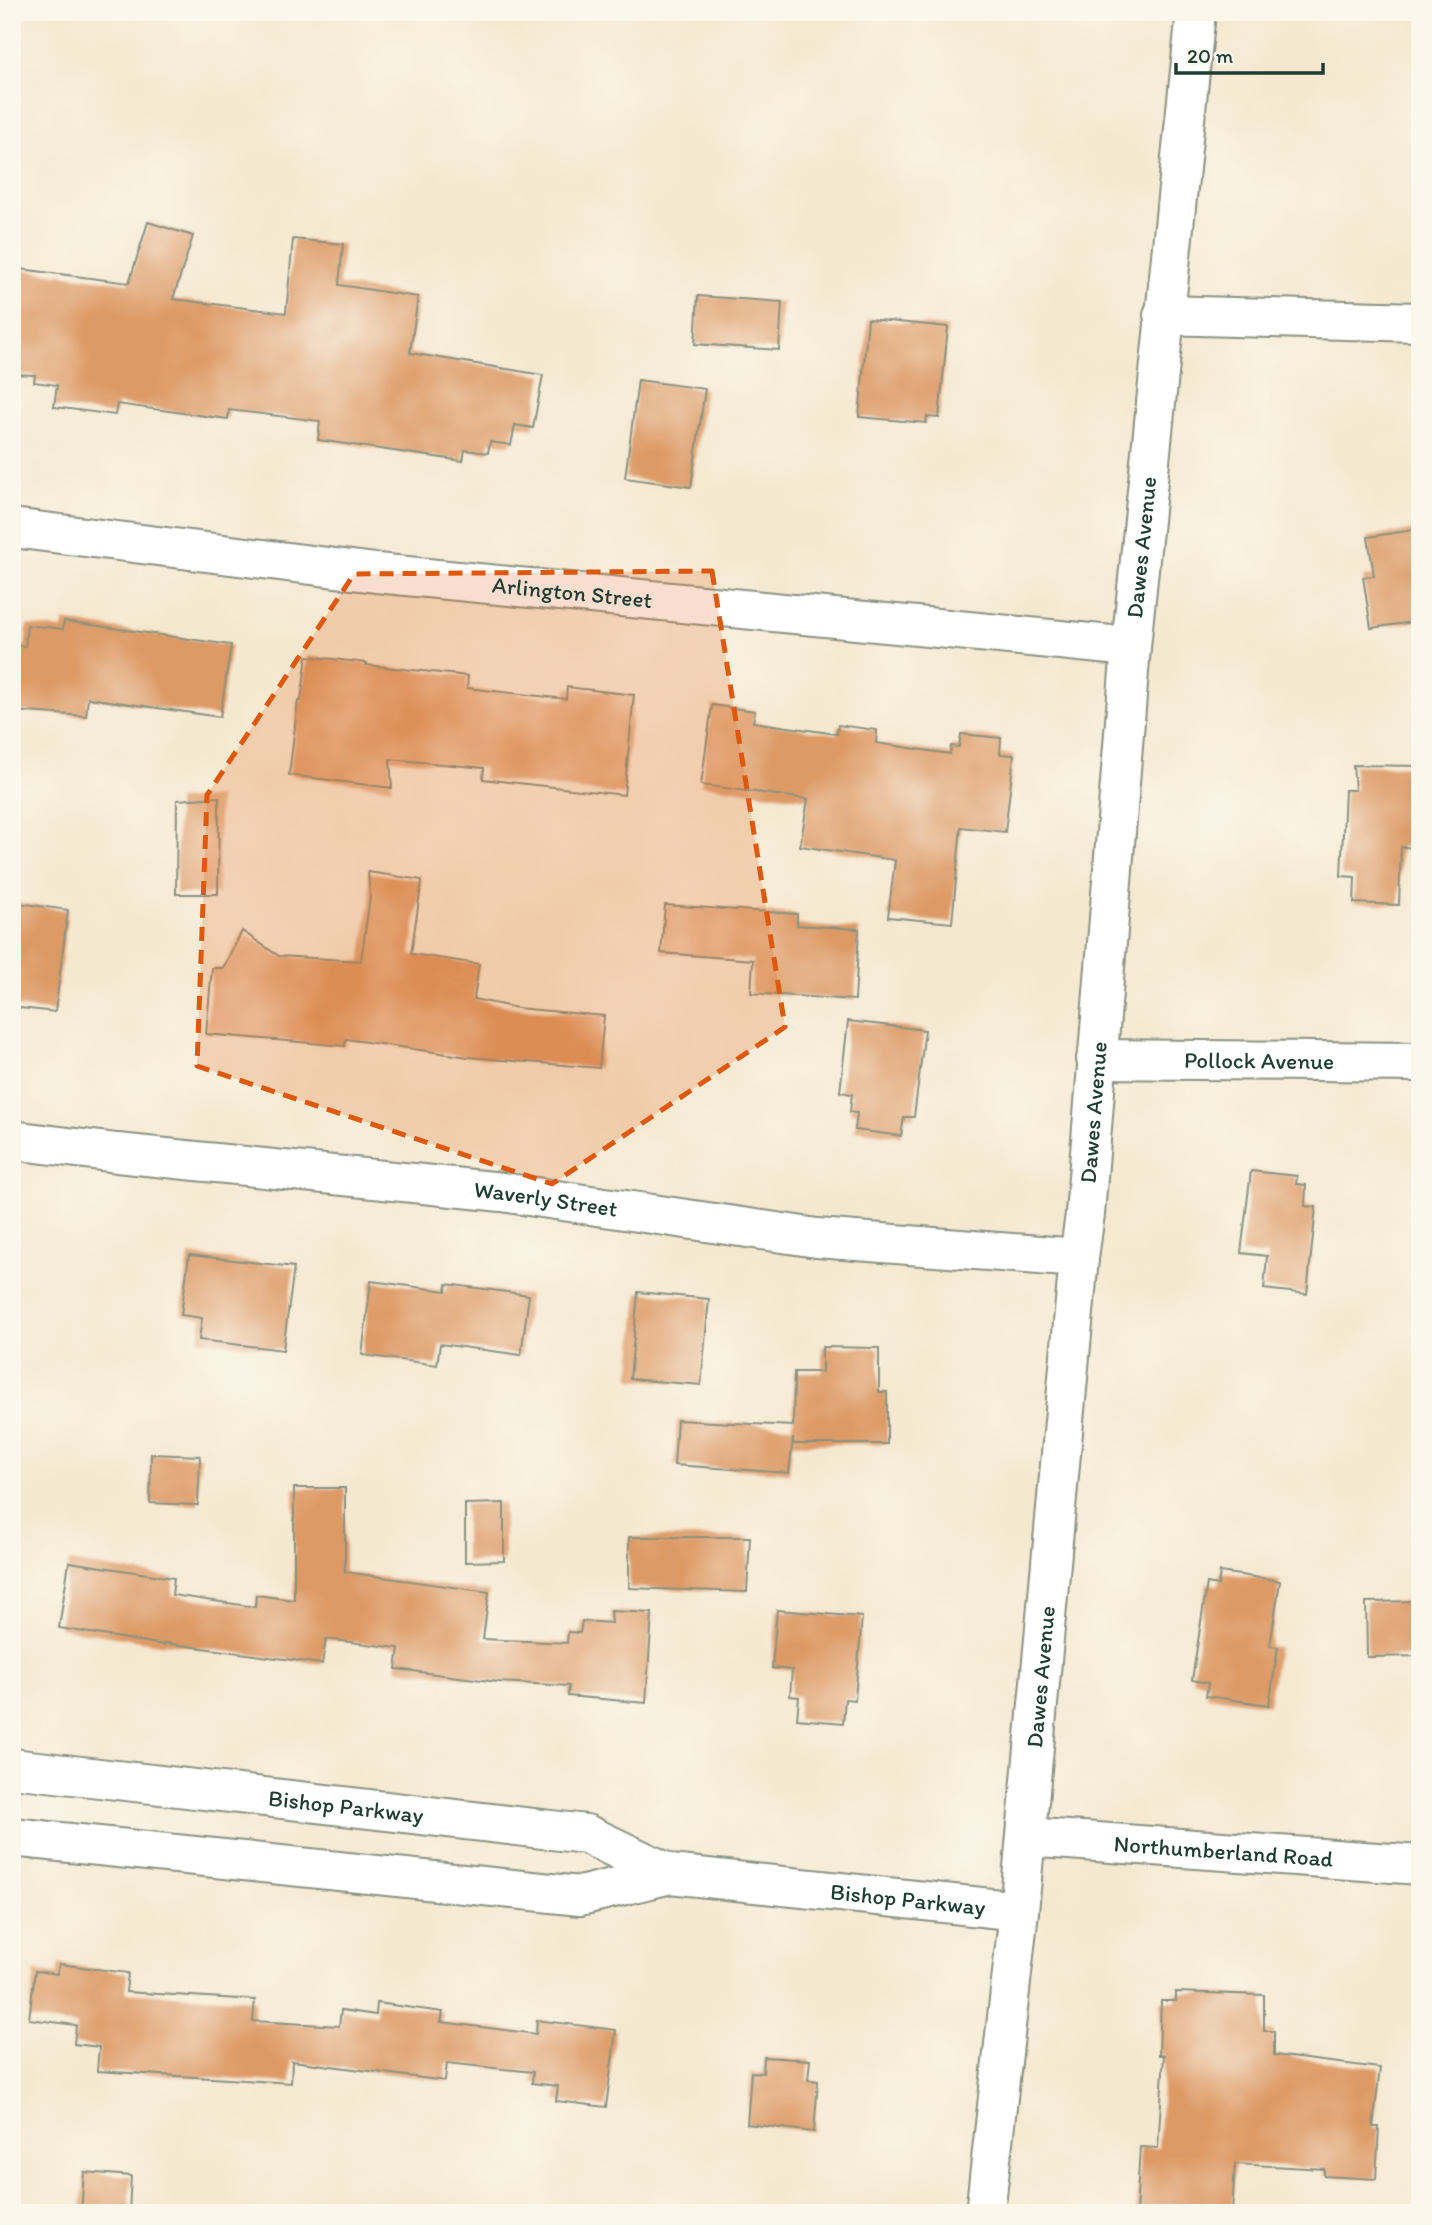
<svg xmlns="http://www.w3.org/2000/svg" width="1432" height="2225" font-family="Itim,sans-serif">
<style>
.building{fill:#dd9a65}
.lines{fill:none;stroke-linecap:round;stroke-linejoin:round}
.minor-casing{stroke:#8a9282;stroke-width:42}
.minor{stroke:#fff;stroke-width:38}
.marked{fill:#de580e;fill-opacity:0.2;stroke:#de580e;stroke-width:5;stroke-dasharray:14 9;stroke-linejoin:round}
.labels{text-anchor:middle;stroke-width:5;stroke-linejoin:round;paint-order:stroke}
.street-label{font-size:23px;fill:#1f3d34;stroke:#fbf7ec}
</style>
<rect width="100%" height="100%" fill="#fbf7ec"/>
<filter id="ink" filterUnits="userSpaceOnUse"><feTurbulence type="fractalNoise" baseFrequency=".0143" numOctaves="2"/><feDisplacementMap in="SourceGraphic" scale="14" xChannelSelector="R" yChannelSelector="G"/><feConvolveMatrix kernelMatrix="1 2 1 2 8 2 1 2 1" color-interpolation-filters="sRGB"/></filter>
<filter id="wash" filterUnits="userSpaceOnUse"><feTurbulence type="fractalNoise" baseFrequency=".00686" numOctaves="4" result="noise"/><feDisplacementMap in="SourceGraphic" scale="28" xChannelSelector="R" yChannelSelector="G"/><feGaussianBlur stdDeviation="1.57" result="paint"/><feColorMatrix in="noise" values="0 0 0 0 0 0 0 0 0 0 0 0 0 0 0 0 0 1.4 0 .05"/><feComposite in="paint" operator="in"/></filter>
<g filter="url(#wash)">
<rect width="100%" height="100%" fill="#f5e8d0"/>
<g id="blocks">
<path class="building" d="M 148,222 L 193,236 L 173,299 L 286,313 L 293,239 L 343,244 L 339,285 L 418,297 L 410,353 L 543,375 L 533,428 L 515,425 L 511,445 L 490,442 L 488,453 L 465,450 L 463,461 L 318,440 L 320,421 L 229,410 L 228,419 L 117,404 L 115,415 L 54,407 L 57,385 L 34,382 L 35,375 L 12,374 L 12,268 L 129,283 Z
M 698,296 L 782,302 L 779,350 L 695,344 Z
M 868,319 L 948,327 L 939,418 L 927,417 L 926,423 L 859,417 Z
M 638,380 L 705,389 L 691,487 L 625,478 Z
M 1420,529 L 1420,621 L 1371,628 L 1363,577 L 1374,576 L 1368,537 Z
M 64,621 L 231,645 L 220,717 L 88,698 L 86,716 L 12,711 L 12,680 L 16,645 L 25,646 L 27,625 L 63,629 Z
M 307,656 L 367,663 L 366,665 L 468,676 L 467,688 L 566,699 L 567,687 L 634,695 L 624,795 L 483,779 L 484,768 L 390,759 L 392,788 L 289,775 L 298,701 L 301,701 Z
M 712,705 L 755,711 L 753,722 L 837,734 L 838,725 L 877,730 L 876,743 L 950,754 L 951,746 L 959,747 L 961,734 L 1001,738 L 1000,754 L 1014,755 L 1005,832 L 961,827 L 952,923 L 888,917 L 895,860 L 800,846 L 808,799 L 701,785 Z
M 1353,765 L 1420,766 L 1420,848 L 1401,847 L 1399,905 L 1354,903 L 1355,877 L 1341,876 L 1345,790 L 1355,790 Z
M 219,797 L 218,894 L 176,894 L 177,800 Z
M 368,872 L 422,880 L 411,954 L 479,964 L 474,999 L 517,1008 L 604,1016 L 599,1068 L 468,1057 L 346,1039 L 345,1046 L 206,1034 L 212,968 L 223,968 L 242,931 L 279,956 L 361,961 L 370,897 Z
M 12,902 L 68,910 L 55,1012 L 12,1007 Z
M 665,905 L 797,914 L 797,925 L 859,929 L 855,1000 L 751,993 L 753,960 L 661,953 Z
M 848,1021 L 925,1030 L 914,1117 L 904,1117 L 901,1136 L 855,1130 L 857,1113 L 850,1112 L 852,1094 L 840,1092 Z
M 1251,1171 L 1297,1176 L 1296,1184 L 1306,1185 L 1305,1206 L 1316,1207 L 1307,1294 L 1264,1289 L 1267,1256 L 1241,1253 Z
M 189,1255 L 294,1267 L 283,1350 L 199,1340 L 202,1318 L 181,1315 Z
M 371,1281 L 446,1291 L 447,1284 L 529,1295 L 521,1355 L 440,1344 L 437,1365 L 362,1355 Z
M 638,1292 L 709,1299 L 701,1385 L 630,1379 Z
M 822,1347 L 879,1348 L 879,1392 L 887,1392 L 887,1444 L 793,1444 L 793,1438 L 789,1473 L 674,1465 L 677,1420 L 793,1426 L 794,1372 L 822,1372 Z
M 151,1454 L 200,1456 L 198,1505 L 150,1503 Z
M 294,1488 L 345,1488 L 345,1572 L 489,1592 L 483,1639 L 567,1643 L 568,1632 L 580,1633 L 582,1621 L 612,1623 L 611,1611 L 652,1613 L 646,1703 L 568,1696 L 569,1686 L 498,1682 L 396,1669 L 399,1648 L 326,1639 L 322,1664 L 164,1643 L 164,1645 L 59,1628 L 69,1562 L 174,1578 L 172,1595 L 255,1607 L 256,1595 L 294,1600 Z
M 504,1503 L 504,1561 L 465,1562 L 465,1504 Z
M 629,1537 L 750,1537 L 747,1592 L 629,1588 Z
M 1220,1572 L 1280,1581 L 1270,1646 L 1278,1647 L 1269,1705 L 1206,1696 L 1208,1683 L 1192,1680 L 1207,1583 L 1218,1585 Z
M 1420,1601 L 1420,1656 L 1367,1657 L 1366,1602 Z
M 777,1610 L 862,1617 L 855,1700 L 845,1699 L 843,1723 L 797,1719 L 799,1697 L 790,1696 L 792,1670 L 772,1668 Z
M 59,1964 L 128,1973 L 126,1992 L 255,2000 L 253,2021 L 339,2026 L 341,2010 L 376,2015 L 377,2003 L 443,2012 L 441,2022 L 536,2034 L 537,2020 L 616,2030 L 606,2107 L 556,2101 L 558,2086 L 532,2083 L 533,2072 L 447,2063 L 445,2081 L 292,2061 L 291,2083 L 97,2071 L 99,2047 L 74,2044 L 76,2025 L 29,2019 L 35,1971 L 57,1974 Z
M 1176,1992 L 1264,1995 L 1264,2031 L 1274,2031 L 1274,2055 L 1380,2068 L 1373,2127 L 1379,2127 L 1376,2179 L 1324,2176 L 1324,2169 L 1235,2164 L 1232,2213 L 1136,2213 L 1140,2147 L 1158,2148 L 1164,2055 L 1159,2055 L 1161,2001 L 1176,2001 Z
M 764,2057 L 810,2060 L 808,2080 L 818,2081 L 814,2132 L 747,2124 L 751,2072 L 763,2073 Z
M 84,2172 L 131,2176 L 129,2213 L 81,2213 Z"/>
</g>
</g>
<g filter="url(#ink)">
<use href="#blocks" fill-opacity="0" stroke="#8a9282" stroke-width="2"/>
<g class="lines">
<defs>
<g id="minor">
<path d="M 1163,315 L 1420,322"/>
<path id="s1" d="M 12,528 L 376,573 L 1131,647"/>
<path id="s2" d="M 1096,1059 L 1420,1062"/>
<path id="s3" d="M 12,1140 L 117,1153 L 502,1192 L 817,1238 L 1079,1258"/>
<path id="s4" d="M 12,1768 L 586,1834 L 670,1874 L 1019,1911"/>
<path d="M 12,1837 L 580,1896 L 670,1874"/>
<path id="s5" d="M 1026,1837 L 1420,1865"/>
<path id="s6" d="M 985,2213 L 1019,1911 L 1079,1258 L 1085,1214 L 1131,647 L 1196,12"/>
</g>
</defs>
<use href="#minor" class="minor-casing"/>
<use href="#minor" class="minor"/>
</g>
</g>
<path class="marked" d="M 712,571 L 785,1027 L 552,1184 L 197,1066 L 207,795 L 354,574 Z"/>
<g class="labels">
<g class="street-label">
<text dy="8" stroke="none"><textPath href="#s6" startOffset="1673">Dawes Avenue</textPath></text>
<text dy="8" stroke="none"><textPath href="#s1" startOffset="564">Arlington Street</textPath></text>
<text dy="8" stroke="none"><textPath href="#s2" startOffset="163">Pollock Avenue</textPath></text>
<text dy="8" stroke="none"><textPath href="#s6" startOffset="1106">Dawes Avenue</textPath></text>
<text dy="8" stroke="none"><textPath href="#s3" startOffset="537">Waverly Street</textPath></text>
<text dy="8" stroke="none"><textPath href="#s6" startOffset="539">Dawes Avenue</textPath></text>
<text dy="8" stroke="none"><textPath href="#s4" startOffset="336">Bishop Parkway</textPath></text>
<text dy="8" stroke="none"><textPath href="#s5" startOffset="198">Northumberland Road</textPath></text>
<text dy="8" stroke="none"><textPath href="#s4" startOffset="910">Bishop Parkway</textPath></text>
</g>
</g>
<rect width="1432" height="2225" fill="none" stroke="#fbf7ec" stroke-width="42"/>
<path d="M1176 63v10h147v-10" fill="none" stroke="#1f3d34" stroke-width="3.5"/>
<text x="1187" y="63" font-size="21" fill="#1f3d34" stroke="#fbf7ec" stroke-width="5" paint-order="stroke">20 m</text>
</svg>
